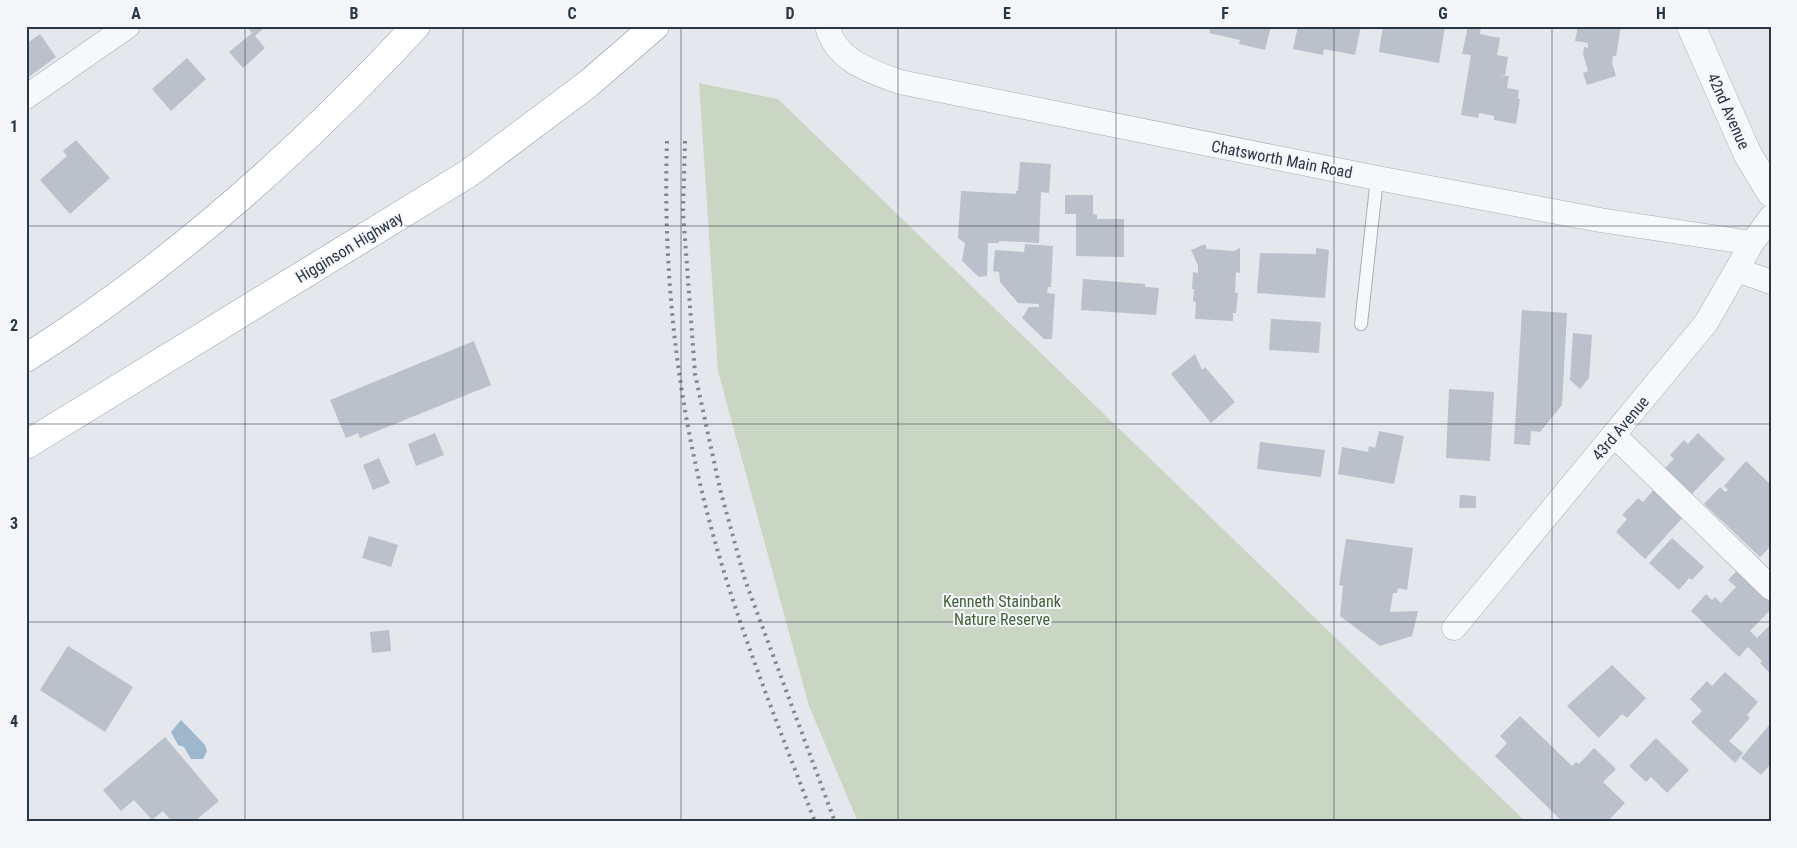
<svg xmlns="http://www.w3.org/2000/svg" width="1797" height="848" font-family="'Roboto Condensed',sans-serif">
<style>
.green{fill:#cad6c4}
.water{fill:#9db7cd}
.building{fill:#bac1ca}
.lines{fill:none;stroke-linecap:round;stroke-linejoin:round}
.service-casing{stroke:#a8aeb7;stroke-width:14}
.minor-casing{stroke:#a8aeb7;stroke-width:25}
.tertiary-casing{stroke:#a8aeb7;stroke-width:29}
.trunk-casing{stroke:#8a95a4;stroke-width:29}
.service{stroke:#f7f8fa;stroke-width:12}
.minor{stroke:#f7f8fa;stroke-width:24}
.tertiary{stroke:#f7f8fa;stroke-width:28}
.trunk{stroke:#fff;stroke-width:28}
.rail{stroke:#7c8797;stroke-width:4;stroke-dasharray:2.5 5;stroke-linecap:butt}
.grid{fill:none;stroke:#2a3546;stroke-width:1;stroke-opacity:0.55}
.labels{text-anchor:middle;stroke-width:4;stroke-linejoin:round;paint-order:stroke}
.street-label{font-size:16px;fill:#2a3546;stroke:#f4f6f9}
.park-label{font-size:16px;fill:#416236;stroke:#f4f6f9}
.neatline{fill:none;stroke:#2a3546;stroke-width:2}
.grid-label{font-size:16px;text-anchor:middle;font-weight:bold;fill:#2a3546}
</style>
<rect width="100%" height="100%" fill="#e4e7ec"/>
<path class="green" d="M 699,83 L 778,99 L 1526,822 L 858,822 L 809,706 L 718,371 Z"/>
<path class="water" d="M 181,720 L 205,745 L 207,751 L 203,759 L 191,759 L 184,747 L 178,745 L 171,732 Z"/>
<path class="building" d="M 246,26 L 266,26 L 255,36 L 265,48 L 243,68 L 229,52 L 252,33 Z
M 1210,26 L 1271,26 L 1265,50 L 1239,44 L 1240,40 L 1209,33 Z
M 1298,26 L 1361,26 L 1355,55 L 1324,49 L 1323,55 L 1293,49 Z
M 1383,26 L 1445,27 L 1439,63 L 1379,52 Z
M 1468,26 L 1481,26 L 1480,34 L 1500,38 L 1497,55 L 1508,57 L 1505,75 L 1498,75 L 1509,76 L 1507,88 L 1519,90 L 1518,99 L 1520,99 L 1516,124 L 1494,120 L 1494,116 L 1479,113 L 1478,118 L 1461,115 L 1471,55 L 1462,54 Z
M 1578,26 L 1621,26 L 1616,56 L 1613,56 L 1612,63 L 1616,76 L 1587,85 L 1583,73 L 1588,71 L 1583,54 L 1584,47 L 1588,48 L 1588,43 L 1575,41 Z
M 40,34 L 56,57 L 26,79 L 26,44 Z
M 187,58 L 206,79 L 171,111 L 152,89 Z
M 76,140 L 110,178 L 70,214 L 40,180 L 67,156 L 63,151 Z
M 1020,162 L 1051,164 L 1049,193 L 1041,192 L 1039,243 L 999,241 L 999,243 L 988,243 L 987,276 L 979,277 L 962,261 L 965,243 L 958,238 L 961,191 L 1016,194 L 1016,191 L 1018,191 Z
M 1065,195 L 1093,195 L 1093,214 L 1097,215 L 1097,219 L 1124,219 L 1124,257 L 1076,256 L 1076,214 L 1065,214 Z
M 1025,244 L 1053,246 L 1051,287 L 1048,287 L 1047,293 L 1055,294 L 1052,339 L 1044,339 L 1022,318 L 1029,307 L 1039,307 L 1039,304 L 1018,303 L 1000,282 L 999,272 L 993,271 L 995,250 L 1024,252 Z
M 1205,244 L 1207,249 L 1234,251 L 1240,248 L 1240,273 L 1236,272 L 1235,293 L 1238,293 L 1236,313 L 1233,313 L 1233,321 L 1195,319 L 1196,302 L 1193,301 L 1194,289 L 1192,289 L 1193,272 L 1198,273 L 1198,266 L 1191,250 Z
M 1316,248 L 1329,250 L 1325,298 L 1257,293 L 1260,253 L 1316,254 Z
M 1083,279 L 1145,284 L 1145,287 L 1159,288 L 1156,315 L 1081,310 Z
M 1522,310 L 1567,313 L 1562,405 L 1540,432 L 1531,431 L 1530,445 L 1514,444 Z
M 1271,319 L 1321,322 L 1319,353 L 1269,350 Z
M 1573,333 L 1592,335 L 1589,378 L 1580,389 L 1570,380 Z
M 474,341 L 491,385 L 360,438 L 358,433 L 346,438 L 330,400 Z
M 1195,354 L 1202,370 L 1205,367 L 1235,402 L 1211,423 L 1171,374 Z
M 1449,389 L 1494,392 L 1490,461 L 1446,458 Z
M 1379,431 L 1404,436 L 1394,484 L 1338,474 L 1342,447 L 1368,452 L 1369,446 L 1375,448 Z
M 435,433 L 444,455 L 416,466 L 408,444 Z
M 1698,433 L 1725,459 L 1692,494 L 1665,468 L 1674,459 L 1670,455 L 1684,440 L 1688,444 Z
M 1260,442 L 1325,450 L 1321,477 L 1257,469 Z
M 379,458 L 390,483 L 373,490 L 363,465 Z
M 1746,461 L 1771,485 L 1771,546 L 1760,557 L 1704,504 L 1720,487 L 1725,492 L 1728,490 L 1724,486 Z
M 1655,488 L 1685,515 L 1645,559 L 1616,532 L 1627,519 L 1622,515 L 1638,498 L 1643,502 Z
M 1460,495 L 1476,496 L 1476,508 L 1459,508 Z
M 369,536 L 398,545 L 391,567 L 362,558 Z
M 1672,538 L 1704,567 L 1692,580 L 1689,578 L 1679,590 L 1649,563 Z
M 1346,539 L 1413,548 L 1407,590 L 1398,588 L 1397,593 L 1393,593 L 1390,612 L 1418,611 L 1412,636 L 1380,646 L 1340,616 L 1343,586 L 1339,585 Z
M 1743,564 L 1771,594 L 1771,609 L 1750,631 L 1757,638 L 1771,624 L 1771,674 L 1760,663 L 1762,661 L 1748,647 L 1739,657 L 1691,611 L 1706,594 L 1712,600 L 1715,597 L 1721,603 L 1736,587 L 1728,580 Z
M 389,630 L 391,651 L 372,653 L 370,632 Z
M 68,646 L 133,687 L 105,732 L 40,690 Z
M 1612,665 L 1646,698 L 1627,718 L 1622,714 L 1599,738 L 1567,706 Z
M 1725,672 L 1758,702 L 1747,715 L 1750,718 L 1729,741 L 1743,753 L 1735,763 L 1691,722 L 1702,711 L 1690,699 L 1707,681 L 1712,686 Z
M 1520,716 L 1572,766 L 1576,762 L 1579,764 L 1594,748 L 1616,769 L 1603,782 L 1625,803 L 1607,822 L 1563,822 L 1495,756 L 1507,743 L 1500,736 Z
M 1771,723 L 1771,764 L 1761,775 L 1741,758 Z
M 165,737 L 219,801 L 194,822 L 172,822 L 163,811 L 152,820 L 134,800 L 121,811 L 103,790 Z
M 1656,738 L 1689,770 L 1667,793 L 1651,777 L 1646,782 L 1629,766 Z"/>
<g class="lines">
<defs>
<path id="service" d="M 1361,324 L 1377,178"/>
<path id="minor" d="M 827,26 C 836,61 870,71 900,82 L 1377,178 L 1600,220 L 1752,243
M 26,97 L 128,26
M 1737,270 L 1771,282
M 1614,435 L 1771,588
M 1454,628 L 1706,323 L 1752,243 L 1771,217"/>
<path id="tertiary" d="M 1691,26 L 1748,155 L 1771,193"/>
<path id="trunk" d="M 26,358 C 170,267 300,151 416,26
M 26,445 L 469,173 L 588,84 L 655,26"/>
</defs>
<use href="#service" class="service-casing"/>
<use href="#minor" class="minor-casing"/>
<use href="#tertiary" class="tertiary-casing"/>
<use href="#trunk" class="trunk-casing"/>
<use href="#service" class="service"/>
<use href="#minor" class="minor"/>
<use href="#tertiary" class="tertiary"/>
<use href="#trunk" class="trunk"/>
<path class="rail" d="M 667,141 C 663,264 675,388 706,508 C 733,615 776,719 815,822
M 685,141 L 683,212 L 695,374 L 720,489 L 745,580 L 835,822"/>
</g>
<path class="grid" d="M 245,26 L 245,822M 463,26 L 463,822M 681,26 L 681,822M 898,26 L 898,822M 1116,26 L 1116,822M 1334,26 L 1334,822M 1552,26 L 1552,822M 26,226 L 1771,226M 26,424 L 1771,424M 26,622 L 1771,622"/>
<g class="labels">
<g class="street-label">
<text transform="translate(1729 111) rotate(66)" y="6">42nd Avenue</text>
<text transform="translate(1282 159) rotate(11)" y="6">Chatsworth Main Road</text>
<text transform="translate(349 247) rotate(-31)" y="6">Higginson Highway</text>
<text transform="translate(1620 428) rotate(-50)" y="6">43rd Avenue</text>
</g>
<g class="park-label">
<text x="1002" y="607">Kenneth Stainbank<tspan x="1002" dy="18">Nature Reserve</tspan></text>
</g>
</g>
<rect width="1797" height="848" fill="none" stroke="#f4f6f9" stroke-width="55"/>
<rect x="28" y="28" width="1742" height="792" class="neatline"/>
<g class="grid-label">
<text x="136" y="19">A</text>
<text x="354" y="19">B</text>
<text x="572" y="19">C</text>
<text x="790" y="19">D</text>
<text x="1007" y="19">E</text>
<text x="1225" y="19">F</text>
<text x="1443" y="19">G</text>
<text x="1661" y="19">H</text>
<text x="14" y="132">1</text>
<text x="14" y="331">2</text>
<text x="14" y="529">3</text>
<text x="14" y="727">4</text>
</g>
</svg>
